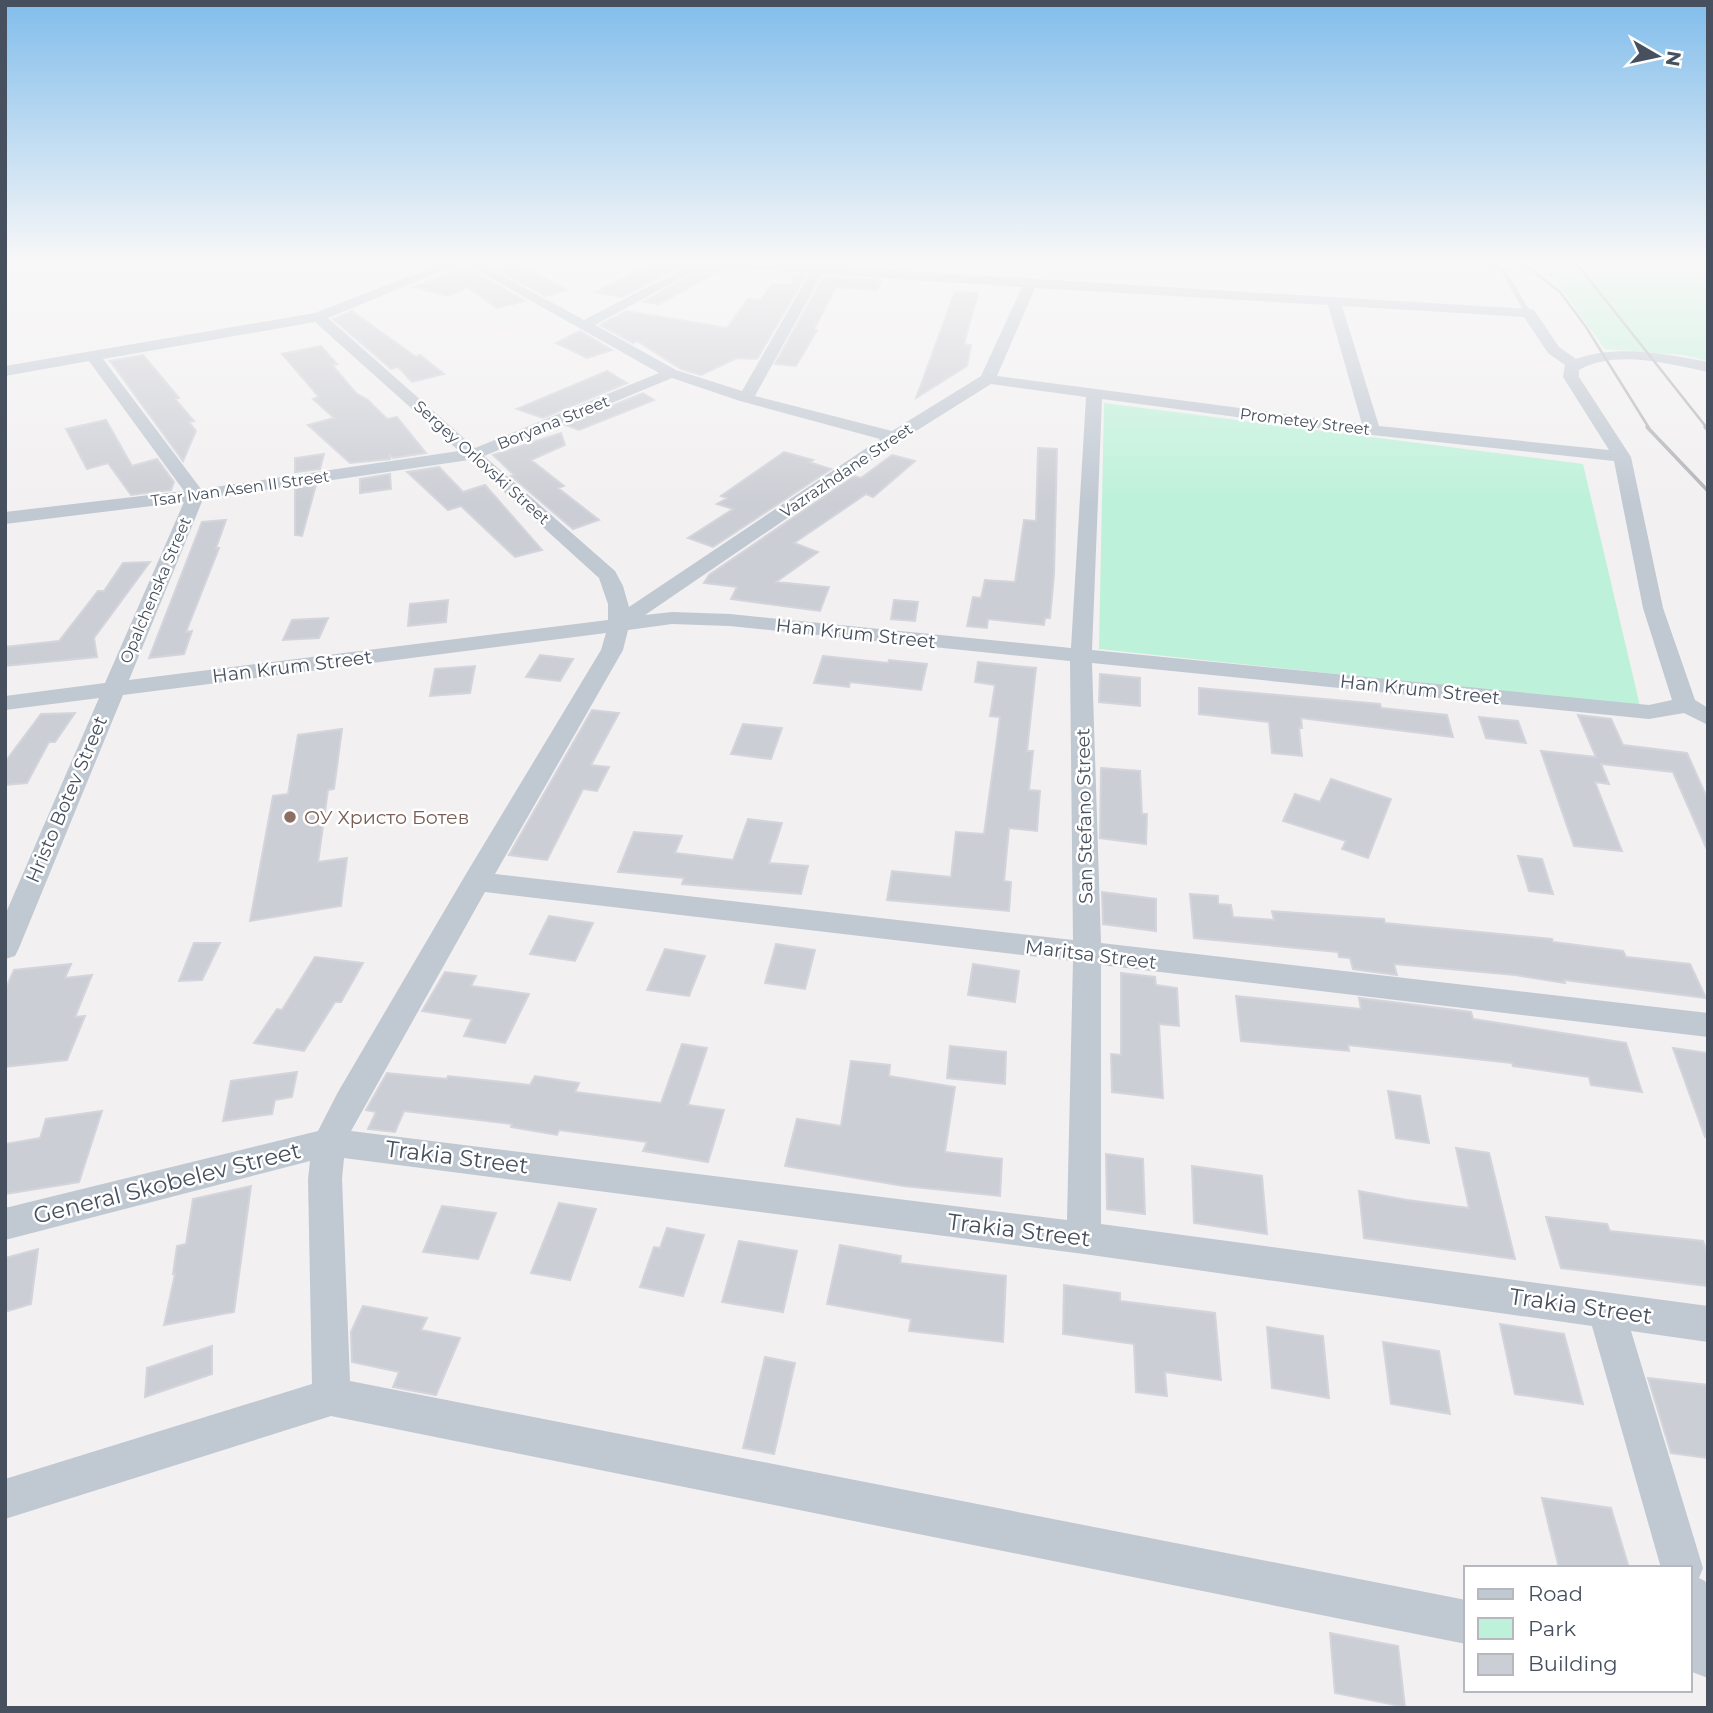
<svg xmlns="http://www.w3.org/2000/svg" width="1713" height="1713" font-family="Montserrat,sans-serif">
<style>
.green{fill:#bdf1d9}
.building{fill:#ccced5;stroke:#d4d5dc;stroke-width:2}
.lines{fill:none;stroke-linecap:round;stroke-linejoin:round}
.service{fill:#c0c8d2;fill-rule:evenodd}
.minor{fill:#c0c8d2;fill-rule:evenodd}
.rail-far1{stroke:#b2b4ba;stroke-width:2.5}
.rail{stroke:#b2b4ba;stroke-width:3.5}
.education-dot{fill:#8d6e63;stroke:#fff;stroke-width:2.5}
.labels{text-anchor:middle;stroke-width:5;stroke-linejoin:round;paint-order:stroke}
.far-street-label{font-size:16px;fill:#47505e;stroke:#fff}
.street-label{font-size:19px;fill:#47505e;stroke:#fff}
.education-label{font-size:19px;fill:#785e54;stroke:#fff;text-anchor:start}
.near-street-label{font-size:23px;fill:#47505e;stroke:#fff}
</style>
<rect width="100%" height="100%" fill="#f2f0f0"/>
<path class="green" d="M 1339,264 L 1708,264 L 1708,361 L 1684,355 L 1605,349 L 1552,277 Z
M 1104,403 L 1583,464 L 1640,706 L 1099,649 Z"/>
<path class="building" d="M 521,264 L 567,290 L 545,296 L 488,265 Z
M 652,264 L 687,264 L 622,297 L 595,292 Z
M 709,264 L 725,264 L 727,267 L 659,304 L 644,302 Z
M 469,269 L 525,301 L 497,308 L 467,287 L 449,296 L 414,287 L 446,274 Z
M 793,275 L 806,275 L 757,359 L 737,358 L 701,375 L 681,369 L 637,341 L 633,343 L 600,325 L 626,311 L 727,328 L 748,299 L 761,300 L 772,284 L 792,285 Z
M 823,277 L 881,280 L 877,290 L 836,287 L 814,329 L 817,330 L 796,366 L 775,364 Z
M 955,292 L 978,293 L 964,344 L 971,345 L 967,366 L 916,398 Z
M 352,311 L 416,357 L 420,355 L 444,374 L 412,382 L 398,367 L 391,369 L 333,319 Z
M 580,331 L 612,350 L 587,358 L 556,343 Z
M 321,346 L 337,364 L 332,365 L 356,393 L 368,400 L 387,419 L 397,417 L 426,453 L 393,458 L 390,455 L 390,459 L 350,463 L 308,425 L 334,418 L 313,399 L 319,397 L 282,354 Z
M 143,355 L 179,398 L 175,399 L 194,421 L 189,422 L 196,431 L 183,461 L 110,361 Z
M 607,371 L 627,383 L 543,418 L 517,409 Z
M 643,393 L 654,400 L 579,430 L 565,425 Z
M 106,420 L 132,466 L 157,459 L 174,482 L 171,490 L 131,495 L 108,463 L 87,469 L 66,429 Z
M 561,433 L 565,445 L 531,460 L 564,486 L 558,488 L 599,520 L 573,529 L 511,476 L 514,475 L 493,455 Z
M 1038,448 L 1057,449 L 1054,575 L 1050,618 L 1045,618 L 1044,625 L 988,619 L 987,628 L 967,626 L 973,597 L 981,598 L 985,580 L 1015,582 L 1024,520 L 1036,521 Z
M 784,452 L 813,460 L 809,462 L 831,469 L 713,547 L 688,538 L 733,509 L 717,504 L 727,498 L 721,496 Z
M 324,454 L 320,469 L 295,472 L 295,458 Z
M 892,455 L 915,461 L 873,497 L 866,494 L 794,543 L 818,552 L 776,582 L 829,587 L 820,611 L 731,599 L 737,587 L 704,583 L 709,575 L 854,476 L 861,478 Z
M 439,467 L 463,492 L 485,485 L 542,550 L 515,557 L 461,506 L 448,510 L 407,472 Z
M 390,474 L 391,489 L 360,493 L 360,479 Z
M 316,485 L 302,536 L 295,535 L 295,488 Z
M 226,520 L 216,548 L 219,548 L 186,632 L 192,631 L 184,654 L 149,658 L 202,522 Z
M 150,562 L 94,638 L 97,657 L 5,666 L 5,647 L 59,641 L 98,591 L 104,591 L 123,563 Z
M 448,600 L 446,622 L 408,626 L 410,604 Z
M 894,600 L 918,602 L 915,621 L 891,619 Z
M 328,618 L 319,638 L 283,640 L 292,620 Z
M 540,655 L 573,659 L 560,681 L 526,677 Z
M 823,656 L 888,663 L 889,660 L 927,664 L 921,690 L 850,682 L 849,687 L 814,683 Z
M 978,662 L 1036,668 L 1027,751 L 1033,751 L 1029,790 L 1040,791 L 1037,831 L 1009,828 L 1004,881 L 1011,882 L 1009,911 L 887,900 L 892,871 L 951,877 L 956,832 L 984,834 L 1000,717 L 990,716 L 995,685 L 975,682 Z
M 475,666 L 470,693 L 430,696 L 435,669 Z
M 1100,674 L 1140,678 L 1140,706 L 1099,702 Z
M 1199,688 L 1380,704 L 1381,708 L 1447,715 L 1453,737 L 1301,718 L 1302,728 L 1299,728 L 1302,756 L 1272,753 L 1269,722 L 1199,714 Z
M 592,710 L 619,713 L 591,765 L 609,767 L 597,791 L 583,789 L 547,860 L 509,855 Z
M 75,713 L 55,742 L 49,742 L 27,783 L 5,785 L 5,762 L 41,714 Z
M 1578,715 L 1611,719 L 1623,745 L 1687,753 L 1708,800 L 1708,852 L 1673,772 L 1601,764 L 1609,784 L 1595,782 L 1622,851 L 1574,846 L 1541,751 L 1596,757 Z
M 1479,717 L 1518,721 L 1526,743 L 1486,738 Z
M 743,724 L 782,728 L 771,759 L 731,754 Z
M 342,729 L 334,789 L 328,790 L 318,862 L 347,858 L 341,906 L 250,921 L 273,796 L 288,794 L 298,735 Z
M 1101,768 L 1140,771 L 1142,814 L 1147,814 L 1146,844 L 1100,838 Z
M 1331,779 L 1391,799 L 1368,858 L 1342,849 L 1346,841 L 1283,821 L 1295,794 L 1320,802 Z
M 748,819 L 782,823 L 769,863 L 808,866 L 801,894 L 682,884 L 684,878 L 618,872 L 634,832 L 682,836 L 675,853 L 733,860 Z
M 1518,856 L 1542,859 L 1553,894 L 1529,891 Z
M 1102,892 L 1156,899 L 1156,931 L 1103,924 Z
M 1190,894 L 1218,896 L 1218,904 L 1231,905 L 1233,917 L 1274,920 L 1272,911 L 1384,919 L 1385,923 L 1552,939 L 1553,942 L 1623,951 L 1626,957 L 1690,964 L 1706,998 L 1564,980 L 1565,983 L 1515,975 L 1394,964 L 1397,975 L 1353,969 L 1350,958 L 1339,957 L 1338,952 L 1194,938 Z
M 549,916 L 593,923 L 575,961 L 530,954 Z
M 194,943 L 220,943 L 202,980 L 179,981 Z
M 776,944 L 815,950 L 805,989 L 765,983 Z
M 665,949 L 705,956 L 689,996 L 647,990 Z
M 315,957 L 363,963 L 341,1002 L 335,1002 L 304,1051 L 254,1043 L 277,1009 L 282,1010 Z
M 71,964 L 65,978 L 92,975 L 75,1017 L 85,1016 L 67,1060 L 5,1067 L 5,990 L 14,970 Z
M 973,964 L 1019,971 L 1015,1002 L 968,995 Z
M 445,972 L 476,976 L 471,986 L 529,994 L 505,1043 L 464,1036 L 472,1019 L 422,1011 Z
M 1121,973 L 1155,977 L 1156,985 L 1177,988 L 1179,1026 L 1159,1024 L 1163,1098 L 1112,1092 L 1111,1054 L 1121,1055 Z
M 1236,996 L 1361,1009 L 1359,998 L 1471,1012 L 1473,1019 L 1626,1043 L 1642,1092 L 1591,1085 L 1589,1077 L 1513,1066 L 1512,1063 L 1348,1045 L 1349,1051 L 1241,1041 Z
M 682,1044 L 707,1048 L 688,1105 L 724,1110 L 708,1162 L 643,1151 L 647,1142 L 559,1130 L 557,1135 L 511,1127 L 512,1124 L 404,1111 L 395,1132 L 368,1129 L 376,1112 L 366,1110 L 387,1073 L 447,1079 L 448,1076 L 530,1085 L 535,1076 L 579,1083 L 575,1092 L 661,1103 Z
M 950,1046 L 1006,1052 L 1005,1084 L 947,1078 Z
M 1673,1048 L 1708,1053 L 1708,1137 L 1705,1137 Z
M 851,1061 L 890,1065 L 889,1076 L 955,1087 L 945,1152 L 1002,1159 L 1000,1196 L 904,1186 L 785,1166 L 797,1119 L 841,1126 Z
M 297,1072 L 292,1097 L 275,1100 L 272,1114 L 223,1121 L 231,1081 Z
M 1388,1091 L 1420,1096 L 1429,1143 L 1396,1138 Z
M 102,1111 L 79,1182 L 5,1194 L 5,1144 L 40,1138 L 46,1119 Z
M 1456,1148 L 1489,1153 L 1515,1259 L 1364,1238 L 1359,1191 L 1407,1200 L 1469,1208 Z
M 1106,1154 L 1143,1159 L 1145,1214 L 1107,1209 Z
M 1192,1166 L 1262,1176 L 1267,1234 L 1194,1223 Z
M 251,1186 L 234,1312 L 164,1325 L 175,1274 L 173,1274 L 177,1246 L 186,1244 L 193,1199 Z
M 559,1203 L 596,1209 L 570,1280 L 531,1273 Z
M 442,1206 L 496,1213 L 478,1259 L 423,1252 Z
M 1546,1217 L 1607,1224 L 1610,1231 L 1703,1241 L 1708,1254 L 1708,1286 L 1561,1268 Z
M 667,1228 L 704,1235 L 683,1296 L 640,1287 L 654,1247 L 660,1248 Z
M 739,1241 L 797,1251 L 783,1312 L 722,1302 Z
M 840,1245 L 901,1256 L 900,1263 L 1006,1276 L 1003,1342 L 909,1331 L 911,1319 L 827,1304 Z
M 38,1249 L 31,1304 L 5,1312 L 5,1258 Z
M 1064,1285 L 1120,1293 L 1120,1301 L 1215,1313 L 1221,1380 L 1165,1372 L 1167,1396 L 1136,1392 L 1134,1344 L 1063,1334 Z
M 363,1306 L 427,1318 L 421,1330 L 460,1338 L 436,1395 L 393,1387 L 399,1372 L 352,1362 L 351,1332 Z
M 1500,1324 L 1564,1334 L 1583,1404 L 1515,1394 Z
M 1267,1327 L 1323,1336 L 1329,1398 L 1272,1388 Z
M 1383,1342 L 1439,1351 L 1450,1414 L 1391,1404 Z
M 212,1346 L 212,1374 L 145,1397 L 147,1368 Z
M 765,1357 L 795,1363 L 774,1454 L 743,1448 Z
M 1648,1378 L 1708,1385 L 1708,1458 L 1671,1453 Z
M 1542,1498 L 1611,1508 L 1629,1568 L 1559,1568 Z
M 1330,1633 L 1398,1646 L 1405,1707 L 1335,1693 Z"/>
<g class="lines">
<path class="service" d="M 1489,264 L 1497,264 L 1506,270 L 1532,315 L 1526,315 L 1501,272 Z"/>
<path class="minor" d="M 441,264 L 458,264 L 328,318 L 475,448 L 659,373 L 466,264 L 481,264 L 584,320 L 692,264 L 707,264 L 595,325 L 676,370 L 742,391 L 810,273 L 733,268 L 727,264 L 788,264 L 1529,309 L 1534,310 L 1559,347 L 1576,359 C 1619,344 1665,354 1708,362 L 1708,372 C 1669,364 1615,349 1579,370 L 1579,377 L 1631,457 L 1663,608 L 1695,700 L 1708,708 L 1708,725 L 1684,713 L 1649,719 L 1092,663 L 1101,943 L 1708,1013 L 1708,1037 L 1101,965 L 1101,1224 L 1708,1306 L 1708,1342 L 1631,1331 L 1703,1568 L 1699,1578 L 1705,1581 L 1708,1587 L 1708,1678 L 1692,1672 L 1690,1667 L 1690,1568 L 1661,1568 L 1592,1326 L 1084,1254 L 344,1158 L 342,1179 L 350,1381 L 1466,1600 L 1466,1644 L 331,1416 L 5,1519 L 5,1479 L 312,1384 L 308,1179 L 310,1161 L 5,1240 L 5,1208 L 318,1131 L 338,1092 L 466,874 L 601,650 L 606,633 L 123,695 L 19,948 L 15,956 L 5,959 L 5,915 L 99,698 L 5,710 L 5,696 L 105,683 L 184,502 L 5,524 L 5,512 L 184,491 L 89,361 L 5,376 L 5,366 L 315,313 ZM 822,274 L 1022,287 L 981,376 L 892,431 L 755,396 ZM 1035,288 L 1328,305 L 1362,424 L 997,376 ZM 1342,306 L 1524,317 L 1548,353 L 1565,365 L 1563,377 L 1609,450 L 1379,426 ZM 315,322 L 459,451 L 201,489 L 103,359 ZM 672,378 L 740,401 L 880,439 L 629,607 L 623,586 L 615,571 L 484,456 ZM 991,384 L 1086,397 L 1071,648 L 730,614 L 672,612 L 645,615 L 900,441 ZM 1102,399 L 1372,435 L 1614,461 L 1643,608 L 1672,700 L 1649,705 L 1092,650 ZM 469,460 L 599,578 L 608,604 L 608,620 L 129,680 L 203,499 ZM 672,624 L 730,626 L 1070,661 L 1073,940 L 495,874 L 623,650 L 628,630 ZM 485,892 L 1073,961 L 1067,1220 L 351,1131 Z"/>
<path class="rail-far1" d="M 1524,264 L 1560,292 L 1586,327 L 1649,428
M 1577,264 L 1707,428"/>
<path class="rail" d="M 1647,427 L 1708,491
M 1705,427 L 1708,430"/>
</g>
<linearGradient id="sky" x2="0" y2="1"><stop stop-color="#81bdeb"/><stop offset="0.52" stop-color="#f9f8f8"/><stop offset="1" stop-color="#f9f8f8" stop-opacity="0"/></linearGradient>
<rect width="1713" height="504" fill="url(#sky)"/>
<circle class="education-dot" cx="290" cy="817" r="7"/>
<g class="labels">
<g class="far-street-label">
<text transform="translate(1305 421) rotate(7)" y="6">Prometey Street</text>
<text transform="translate(553 422) rotate(-22)" y="6">Boryana Street</text>
<text transform="translate(482 462) rotate(42)" y="6">Sergey Orlovski Street</text>
<text transform="translate(846 470) rotate(-34)" y="6">Vazrazhdane Street</text>
<text transform="translate(240 488) rotate(-8)" y="6">Tsar Ivan Asen II Street</text>
<text transform="translate(155 590) rotate(-67)" y="6">Opalchenska Street</text>
</g>
<g class="street-label">
<text transform="translate(856 633) rotate(6)" y="7">Han Krum Street</text>
<text transform="translate(292 666) rotate(-7)" y="7">Han Krum Street</text>
<text transform="translate(1420 689) rotate(6)" y="7">Han Krum Street</text>
<text transform="translate(66 799) rotate(-67)" y="7">Hristo Botev Street</text>
<text transform="translate(1084 816) rotate(-91)" y="7">San Stefano Street</text>
<text transform="translate(1091 954) rotate(7)" y="7">Maritsa Street</text>
</g>
<g class="education-label">
<text x="304" y="824">ОУ Христо Ботев</text>
</g>
<g class="near-street-label">
<text transform="translate(457 1157) rotate(7)" y="8">Trakia Street</text>
<text transform="translate(167 1183) rotate(-14)" y="8">General Skobelev Street</text>
<text transform="translate(1019 1230) rotate(7)" y="8">Trakia Street</text>
<text transform="translate(1581 1306) rotate(8)" y="8">Trakia Street</text>
</g>
</g>
<rect width="1713" height="1713" fill="none" stroke="#47505e" stroke-width="14"/>
<rect x="1464" y="1566" width="228" height="126" fill="#ffffff" stroke="#b5b9bf" stroke-width="2"/>
<rect x="1478" y="1589" width="35" height="10" fill="#c0c8d2" stroke="#b5b9bf" stroke-width="2"/>
<text x="1528" y="1601" font-size="21" fill="#47505e">Road</text>
<rect x="1478" y="1618" width="35" height="21" fill="#bdf1d9" stroke="#b5b9bf" stroke-width="2"/>
<text x="1528" y="1636" font-size="21" fill="#47505e">Park</text>
<rect x="1478" y="1654" width="35" height="21" fill="#ccced5" stroke="#b5b9bf" stroke-width="2"/>
<text x="1528" y="1671" font-size="21" fill="#47505e">Building</text>
<g transform="translate(1657 56) rotate(99)" stroke="#ffffff" stroke-width="5" paint-order="stroke">
<path d="M0-5L12 26L0 18L-12 26Z" fill="#47505e"/>
<text y="-10" font-size="19" font-weight="bold" text-anchor="middle" fill="#47505e">N</text>
</g>
</svg>
